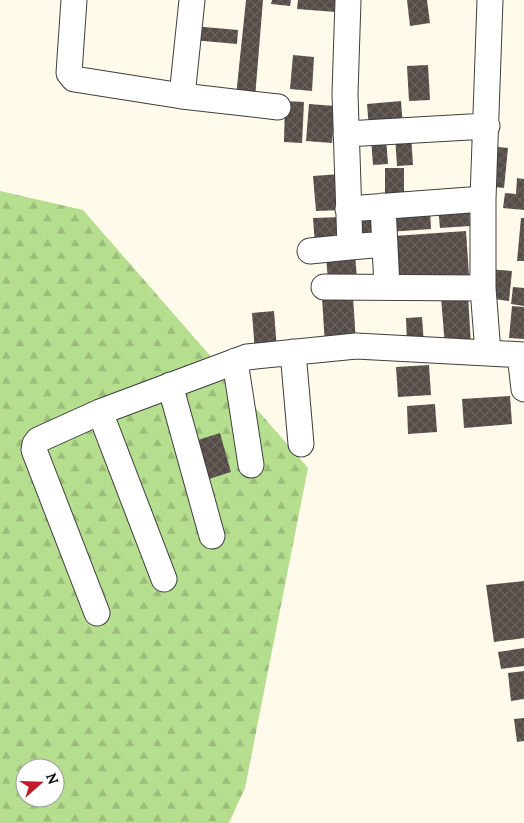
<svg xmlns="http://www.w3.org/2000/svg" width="524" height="823" font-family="Lora,serif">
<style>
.forest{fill:url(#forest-firs);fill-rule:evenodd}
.building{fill:url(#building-cross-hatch)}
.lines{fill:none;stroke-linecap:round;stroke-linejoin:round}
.minor-casing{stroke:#3e3e3e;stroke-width:27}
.minor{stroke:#fff;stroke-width:25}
</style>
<defs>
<pattern id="forest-firs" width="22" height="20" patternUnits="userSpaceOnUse" patternTransform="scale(1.25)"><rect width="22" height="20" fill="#b5de8e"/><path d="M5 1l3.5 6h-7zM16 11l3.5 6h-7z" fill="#9abd79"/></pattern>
<pattern id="building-cross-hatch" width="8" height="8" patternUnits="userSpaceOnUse" patternTransform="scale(1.25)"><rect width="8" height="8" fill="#554c47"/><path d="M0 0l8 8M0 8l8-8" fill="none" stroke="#68615d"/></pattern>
</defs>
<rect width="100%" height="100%" fill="#fffae9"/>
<path class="forest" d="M 0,191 L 83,210 L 308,468 L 245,788 L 229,823 L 0,823 ZM 25,768 L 55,768 L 55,798 L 25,798 Z"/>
<path class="building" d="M 246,0 L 263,0 L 255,98 L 236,96 Z
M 272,0 L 291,0 L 290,6 L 271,4 Z
M 298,0 L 337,0 L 336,12 L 297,9 Z
M 407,0 L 427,0 L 430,23 L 410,26 Z
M 193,26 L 238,30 L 237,44 L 192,40 Z
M 293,55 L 314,57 L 312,91 L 290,89 Z
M 428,65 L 430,100 L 409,101 L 407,66 Z
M 285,101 L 304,102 L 302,143 L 284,142 Z
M 401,101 L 403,127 L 369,129 L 367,104 Z
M 309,104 L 335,106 L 332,143 L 306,141 Z
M 411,135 L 413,165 L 397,166 L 395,136 Z
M 386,138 L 388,164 L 373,165 L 371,139 Z
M 489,146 L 508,148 L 504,188 L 485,186 Z
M 385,168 L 404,168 L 404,194 L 385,193 Z
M 341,174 L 343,210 L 316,211 L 313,176 Z
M 517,178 L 524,179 L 524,210 L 503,208 L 505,193 L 516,194 Z
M 469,205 L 470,226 L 440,228 L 438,207 Z
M 430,210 L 431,229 L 388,232 L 387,213 Z
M 379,211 L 380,234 L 355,235 L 353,213 Z
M 342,217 L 344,243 L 315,245 L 313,218 Z
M 521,218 L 524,218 L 524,261 L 517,261 Z
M 466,231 L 469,275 L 397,280 L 394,236 Z
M 355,254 L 357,279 L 328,281 L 326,256 Z
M 486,269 L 512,271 L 509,301 L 486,298 Z
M 513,287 L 524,288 L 524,306 L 511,304 Z
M 468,295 L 471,345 L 445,347 L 441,297 Z
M 353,296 L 356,343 L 325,345 L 322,298 Z
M 512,306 L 524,307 L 524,339 L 509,338 Z
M 274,311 L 277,350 L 255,352 L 252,313 Z
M 422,317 L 424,344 L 407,345 L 406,318 Z
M 429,365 L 431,395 L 398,397 L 396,367 Z
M 510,396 L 512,424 L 464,428 L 462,399 Z
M 435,404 L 437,432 L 408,434 L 407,406 Z
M 220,433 L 231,472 L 209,479 L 198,440 Z
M 524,581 L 524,638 L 494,642 L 486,585 Z
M 524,648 L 524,666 L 501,669 L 498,652 Z
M 524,671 L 524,699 L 511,701 L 508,673 Z
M 524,718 L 524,741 L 517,742 L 514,719 Z"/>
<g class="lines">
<defs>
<path id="minor" d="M 74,0 L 69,73 L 74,79 L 182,96 L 278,107
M 348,0 L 345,94 L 350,247 L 385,244
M 182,96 L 192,0
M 346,134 L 487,126
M 383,206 L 387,287
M 348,209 L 483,199
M 310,251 L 350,247
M 324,287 L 483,288
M 293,352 L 301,444
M 488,353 L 483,288 L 483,199 L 490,0
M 520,355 L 524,389
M 235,361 L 251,465
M 170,385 L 212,536
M 100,412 L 164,579
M 97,613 L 34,450 L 35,444 L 38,440 L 100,412 L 247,357 L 356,346 L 524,355"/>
</defs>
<use href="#minor" class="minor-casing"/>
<use href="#minor" class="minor"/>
</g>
<g transform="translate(40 783) rotate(70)"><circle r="24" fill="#ffffff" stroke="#9d9d9d"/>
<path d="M0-4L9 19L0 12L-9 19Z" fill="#c51927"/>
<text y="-8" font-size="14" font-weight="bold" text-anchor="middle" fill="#0b0b0b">N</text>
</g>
</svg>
